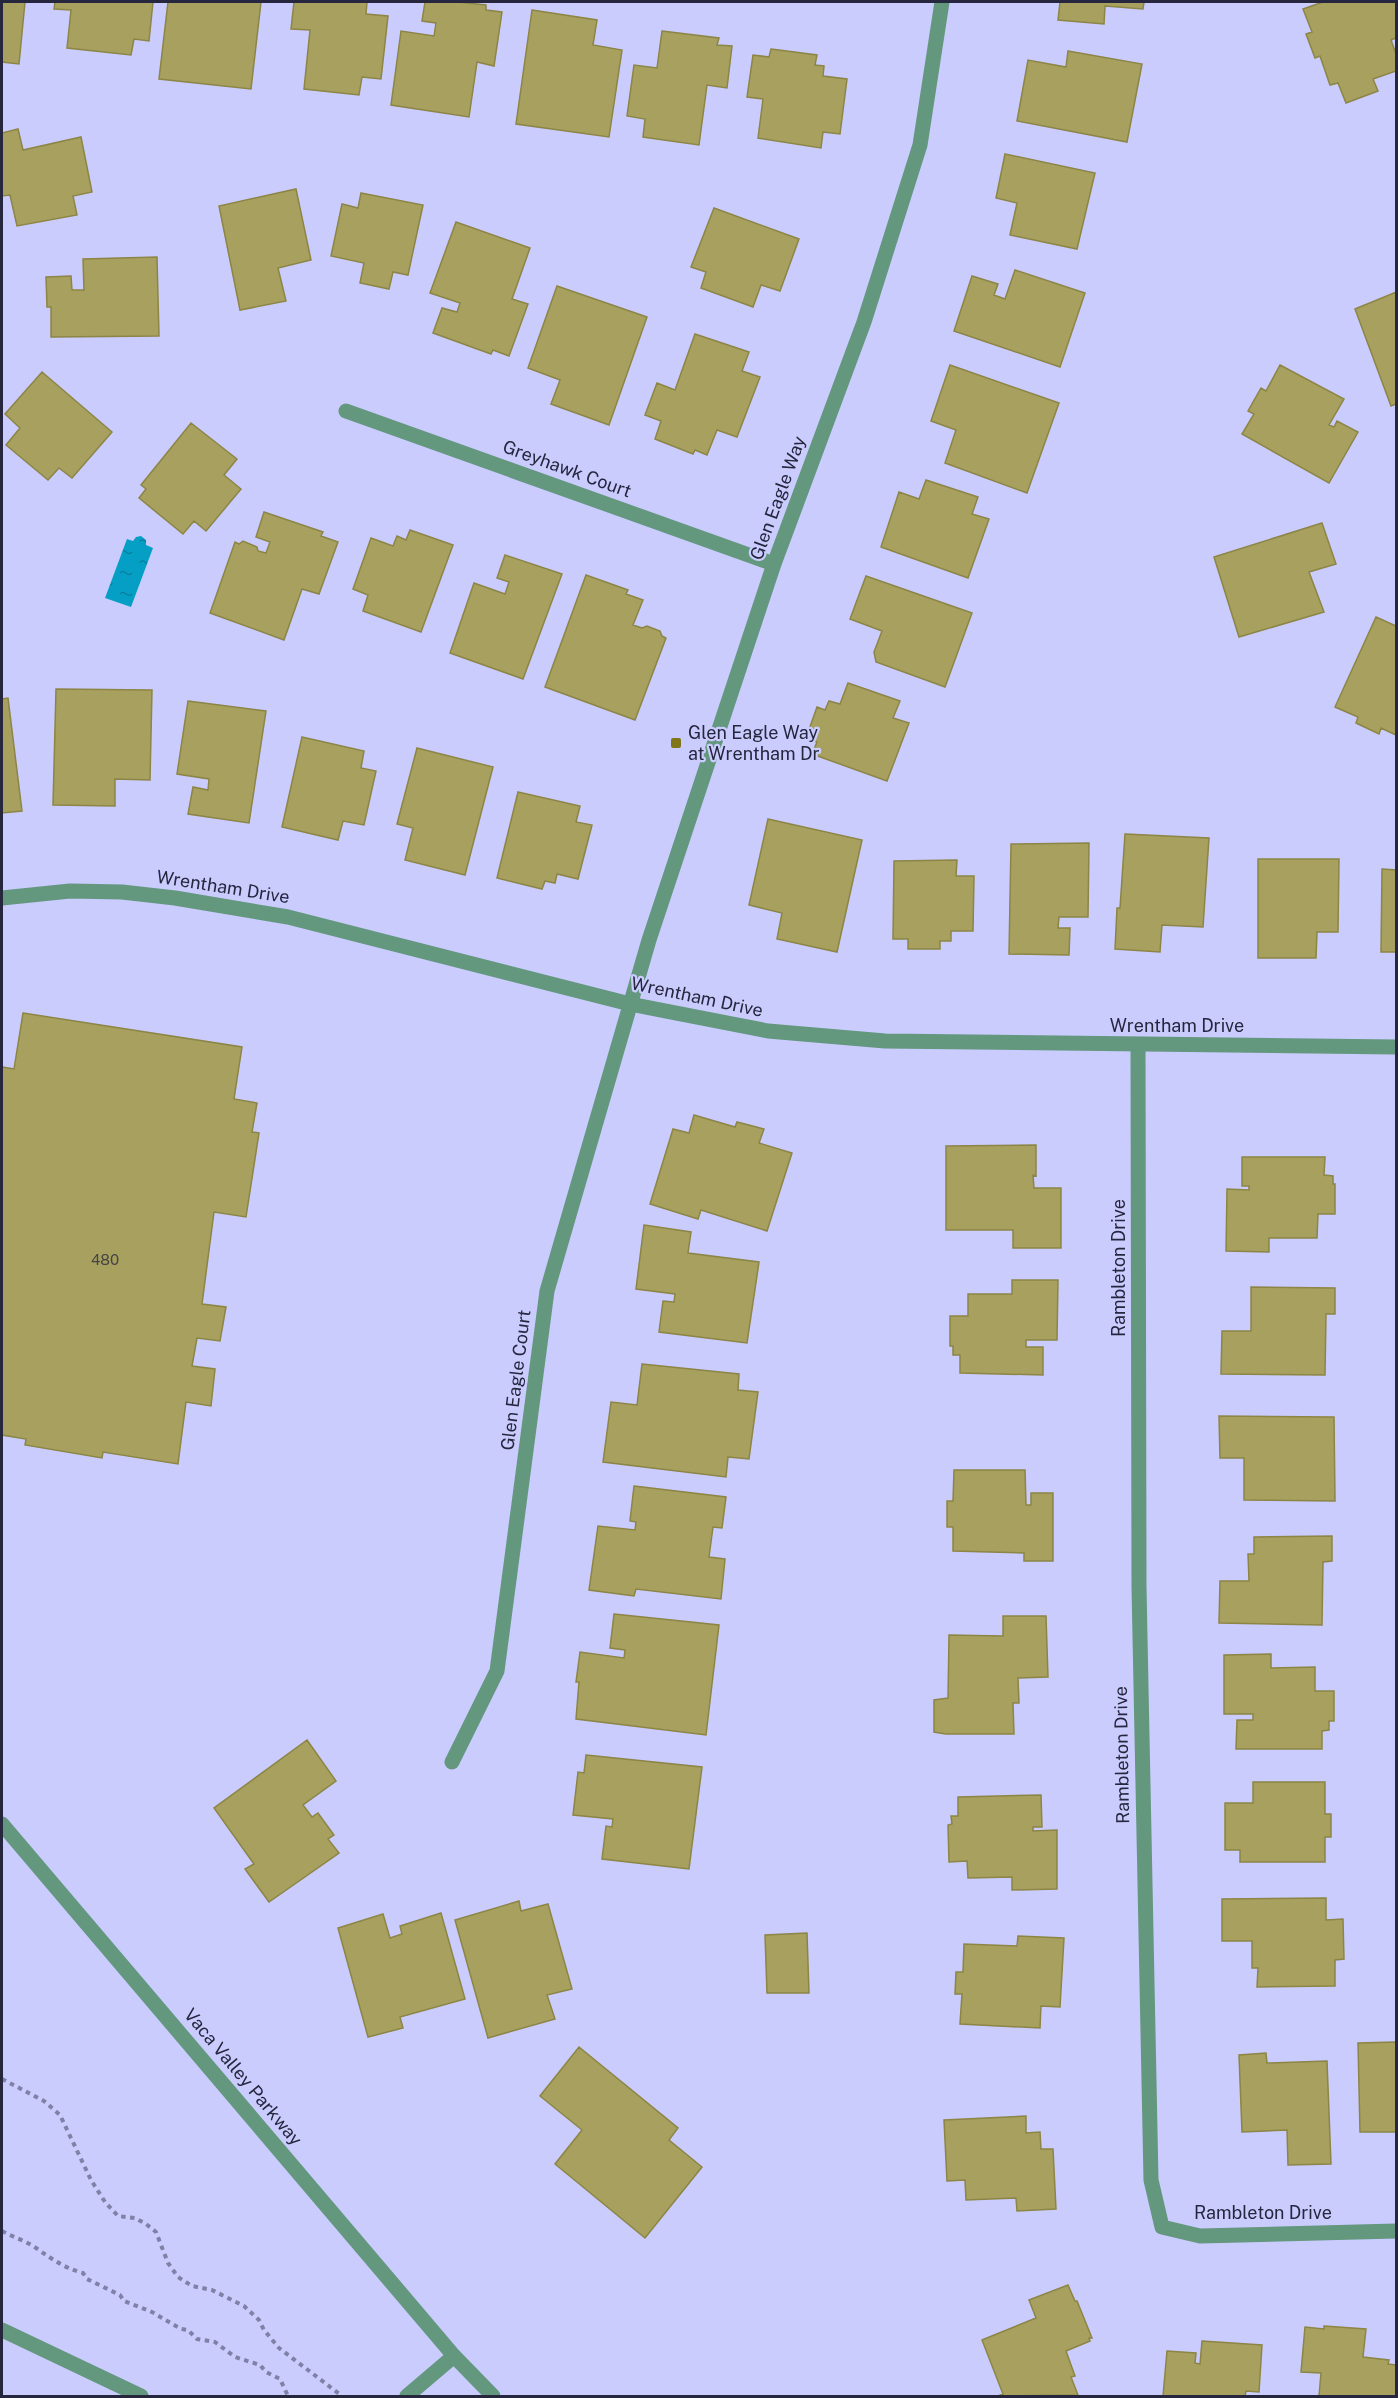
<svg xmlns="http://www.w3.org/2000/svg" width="1398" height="2398" font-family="'Public Sans',sans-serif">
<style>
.water{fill:url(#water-ripples)}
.building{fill:#a7a05f;stroke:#8c8545;stroke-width:1.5}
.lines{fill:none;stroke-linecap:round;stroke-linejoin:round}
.path{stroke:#8081a7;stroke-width:4;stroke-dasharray:4.5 4.5;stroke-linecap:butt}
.service{stroke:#63977e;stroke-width:15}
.minor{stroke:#63977e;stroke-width:15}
.tertiary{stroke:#63977e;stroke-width:15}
.poi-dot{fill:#807619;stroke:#caccfe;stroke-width:2}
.labels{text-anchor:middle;stroke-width:4.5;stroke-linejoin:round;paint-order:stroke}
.number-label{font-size:15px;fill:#464446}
.street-label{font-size:18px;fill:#26263e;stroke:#caccfe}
.poi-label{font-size:18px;fill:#26263e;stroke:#caccfe;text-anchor:start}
</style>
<defs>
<pattern id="water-ripples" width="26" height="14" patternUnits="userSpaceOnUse" patternTransform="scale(1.5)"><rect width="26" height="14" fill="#059fc5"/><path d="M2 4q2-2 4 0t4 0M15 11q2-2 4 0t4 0" fill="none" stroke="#0681a1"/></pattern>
</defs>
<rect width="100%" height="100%" fill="#caccfe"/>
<path class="water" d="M 141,536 L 146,540 L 146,545 L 153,548 L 131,607 L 105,598 L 127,539 L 133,541 L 136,537 Z"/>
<path class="building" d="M 2,2 L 25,2 L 19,64 L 2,62 Z
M 55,2 L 153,2 L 149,41 L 134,39 L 131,55 L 67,48 L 71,10 L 54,9 Z
M 168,2 L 261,2 L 251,89 L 159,79 Z
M 294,2 L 367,2 L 366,14 L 388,16 L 381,79 L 362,77 L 359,95 L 304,89 L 310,30 L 291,29 Z
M 425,2 L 458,2 L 486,5 L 486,10 L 502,12 L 494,66 L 477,62 L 469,117 L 391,105 L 401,31 L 434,36 L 436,23 L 422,21 Z
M 1060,2 L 1144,2 L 1143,9 L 1105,6 L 1104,24 L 1058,20 Z
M 1323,2 L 1396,2 L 1396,38 L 1391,40 L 1396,54 L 1396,71 L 1373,79 L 1378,91 L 1346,103 L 1338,83 L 1330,85 L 1320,56 L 1315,58 L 1306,34 L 1312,32 L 1303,9 Z
M 532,10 L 597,20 L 593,45 L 622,50 L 609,137 L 516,124 Z
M 662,31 L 719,38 L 717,45 L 732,46 L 727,88 L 707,85 L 699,145 L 643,137 L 645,119 L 627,116 L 634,65 L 657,68 Z
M 771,49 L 817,55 L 815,65 L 824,66 L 823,76 L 847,79 L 840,134 L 823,132 L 821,148 L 758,138 L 763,99 L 747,97 L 753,55 L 769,57 Z
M 1068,51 L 1142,64 L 1127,142 L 1017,121 L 1028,60 L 1066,67 Z
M 18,129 L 23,150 L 81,137 L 92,192 L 73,196 L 77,215 L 17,226 L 10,195 L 2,196 L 2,133 Z
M 1005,154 L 1095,173 L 1077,249 L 1010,235 L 1017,203 L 996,198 Z
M 296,189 L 311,260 L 278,268 L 286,301 L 240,310 L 219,206 Z
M 361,193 L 423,205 L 408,275 L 393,272 L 389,289 L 360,283 L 364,263 L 331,256 L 342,204 L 358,208 Z
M 714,208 L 799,239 L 780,291 L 761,285 L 753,307 L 701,288 L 706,272 L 691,267 Z
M 456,222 L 530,248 L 512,299 L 528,304 L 509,356 L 493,350 L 491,354 L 433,333 L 442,308 L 457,312 L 460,303 L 430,293 Z
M 157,257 L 159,336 L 51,337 L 51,307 L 47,307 L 46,277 L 71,276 L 72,290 L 84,290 L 83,259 Z
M 1015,270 L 1085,293 L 1060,367 L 954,331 L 972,276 L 998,284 L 994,295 L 1005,299 Z
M 557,286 L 647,317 L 609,425 L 551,404 L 560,380 L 528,368 Z
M 1396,292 L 1396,404 L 1391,406 L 1355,309 Z
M 695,334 L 749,352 L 742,371 L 760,377 L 737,437 L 717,430 L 707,455 L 695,450 L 693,454 L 655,439 L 661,421 L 645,415 L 657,383 L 675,390 Z
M 950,365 L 1059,403 L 1027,493 L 945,463 L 956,430 L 931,421 Z
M 1280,365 L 1344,399 L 1329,425 L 1334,427 L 1337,421 L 1358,432 L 1329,483 L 1242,434 L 1254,414 L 1248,411 L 1261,388 L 1266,391 Z
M 42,372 L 112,432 L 72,478 L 59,468 L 48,480 L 6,445 L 20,428 L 5,414 Z
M 191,423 L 237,459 L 224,475 L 241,489 L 206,531 L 194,521 L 183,534 L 139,498 L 146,489 L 141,485 Z
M 926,480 L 978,497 L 972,514 L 989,519 L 968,578 L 881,547 L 899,492 L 919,499 Z
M 264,512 L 323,532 L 321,536 L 338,542 L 319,594 L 302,589 L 284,640 L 210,613 L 235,542 L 239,544 L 243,541 L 257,547 L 258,551 L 266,553 L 270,542 L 256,537 Z
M 1322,523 L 1336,564 L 1309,572 L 1324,612 L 1239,637 L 1214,557 Z
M 410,530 L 453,545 L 421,632 L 363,611 L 368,595 L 353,589 L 371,538 L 393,546 L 397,536 L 406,540 Z
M 505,555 L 562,574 L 523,679 L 450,653 L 474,583 L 505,594 L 509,582 L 497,578 Z
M 586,575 L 628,590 L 626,594 L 643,600 L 633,625 L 642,628 L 647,626 L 660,631 L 662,636 L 666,638 L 635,720 L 545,687 Z
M 866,576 L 972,613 L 945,687 L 876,662 L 874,652 L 882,631 L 850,619 Z
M 1376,617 L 1396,626 L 1396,735 L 1381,728 L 1379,734 L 1356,723 L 1358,717 L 1335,707 Z
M 848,683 L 900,701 L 893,718 L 909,723 L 887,781 L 812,754 L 817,742 L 806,738 L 817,707 L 825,710 L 829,701 L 840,704 Z
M 56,689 L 152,690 L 150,780 L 115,779 L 115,806 L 53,805 Z
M 8,698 L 22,811 L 2,813 L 2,699 Z
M 188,701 L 266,711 L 249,823 L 188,814 L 193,787 L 208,790 L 209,779 L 177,774 Z
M 302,737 L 364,751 L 361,768 L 376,771 L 364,825 L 343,821 L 338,840 L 282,827 Z
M 417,748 L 493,767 L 465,875 L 405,860 L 413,828 L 397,824 Z
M 518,792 L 580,806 L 576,822 L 592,825 L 578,879 L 557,874 L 555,883 L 545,881 L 542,889 L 497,878 Z
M 768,819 L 862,840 L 837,952 L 777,939 L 782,913 L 749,905 Z
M 1125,834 L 1209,838 L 1203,927 L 1162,925 L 1160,952 L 1115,949 L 1117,908 L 1120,908 Z
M 1089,843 L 1088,917 L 1059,917 L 1058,928 L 1070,928 L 1069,955 L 1009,954 L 1011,844 Z
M 1258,859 L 1339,859 L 1338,932 L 1317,932 L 1316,958 L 1258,958 Z
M 957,860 L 956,876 L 974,876 L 973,931 L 951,931 L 951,941 L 940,941 L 940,949 L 908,949 L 908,939 L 893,939 L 894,861 Z
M 1382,869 L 1396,870 L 1396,952 L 1381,952 Z
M 23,1013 L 242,1047 L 234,1099 L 257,1103 L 252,1132 L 259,1133 L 246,1217 L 214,1212 L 202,1304 L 226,1307 L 220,1341 L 197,1338 L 192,1366 L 215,1369 L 211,1406 L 186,1402 L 178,1464 L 103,1452 L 102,1458 L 25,1445 L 26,1439 L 2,1435 L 2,1067 L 14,1069 Z
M 694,1115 L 735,1127 L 737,1122 L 764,1129 L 759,1143 L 792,1153 L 767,1231 L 701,1210 L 698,1219 L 650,1204 L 673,1129 L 689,1133 Z
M 1036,1145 L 1036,1176 L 1033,1175 L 1034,1188 L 1061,1188 L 1061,1248 L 1013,1248 L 1013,1230 L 946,1230 L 946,1146 Z
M 1242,1157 L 1325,1157 L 1324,1175 L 1333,1176 L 1333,1184 L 1335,1184 L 1335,1214 L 1318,1214 L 1317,1238 L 1269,1238 L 1269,1252 L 1226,1251 L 1227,1189 L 1249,1190 L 1249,1186 L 1242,1186 Z
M 644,1225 L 691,1232 L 688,1253 L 759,1262 L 747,1343 L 659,1332 L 663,1301 L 674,1302 L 675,1294 L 636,1289 Z
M 1012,1280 L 1058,1280 L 1057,1340 L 1026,1340 L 1026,1347 L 1043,1347 L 1043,1375 L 960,1373 L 960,1355 L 953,1355 L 953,1346 L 950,1346 L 950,1316 L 968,1316 L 968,1294 L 1012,1294 Z
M 1251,1287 L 1335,1288 L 1335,1314 L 1326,1314 L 1325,1375 L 1221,1374 L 1222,1331 L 1251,1331 Z
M 642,1364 L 739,1374 L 738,1390 L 758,1392 L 749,1459 L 728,1457 L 726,1477 L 603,1462 L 611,1402 L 637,1405 Z
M 1219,1416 L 1334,1417 L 1335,1501 L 1244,1500 L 1244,1458 L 1220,1458 Z
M 954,1470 L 1025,1470 L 1026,1505 L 1031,1505 L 1031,1493 L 1053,1493 L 1053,1561 L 1024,1561 L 1024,1553 L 953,1551 L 953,1527 L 947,1527 L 947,1501 L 953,1501 Z
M 634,1486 L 726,1497 L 722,1528 L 713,1527 L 709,1557 L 725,1559 L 721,1599 L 636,1589 L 634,1596 L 589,1590 L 598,1526 L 635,1530 L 636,1522 L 630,1521 Z
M 1332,1536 L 1332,1561 L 1323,1562 L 1322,1625 L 1219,1623 L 1220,1581 L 1249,1581 L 1248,1554 L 1254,1554 L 1254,1537 Z
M 614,1614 L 719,1625 L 706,1735 L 576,1719 L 579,1682 L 576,1682 L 580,1652 L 624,1658 L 625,1650 L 610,1648 Z
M 1003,1616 L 1046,1616 L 1048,1677 L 1018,1678 L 1019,1703 L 1013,1703 L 1014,1734 L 946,1734 L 934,1732 L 934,1700 L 948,1698 L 949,1635 L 1003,1636 Z
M 1271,1654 L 1271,1668 L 1315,1667 L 1315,1691 L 1334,1691 L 1334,1721 L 1329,1721 L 1329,1730 L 1322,1731 L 1322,1749 L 1236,1749 L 1237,1720 L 1253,1720 L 1253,1714 L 1224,1714 L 1224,1655 Z
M 307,1740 L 336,1781 L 303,1805 L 312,1817 L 318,1813 L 334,1835 L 328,1839 L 339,1853 L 269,1902 L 245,1869 L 254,1864 L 214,1808 Z
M 586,1755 L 702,1767 L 689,1869 L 602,1859 L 606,1826 L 612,1827 L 613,1819 L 573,1815 L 578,1772 L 584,1773 Z
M 1253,1782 L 1325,1782 L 1325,1814 L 1331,1814 L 1331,1837 L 1325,1837 L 1325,1862 L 1240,1862 L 1240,1850 L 1225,1850 L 1225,1803 L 1253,1803 Z
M 1041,1795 L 1042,1827 L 1033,1827 L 1033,1831 L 1057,1830 L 1057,1889 L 1012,1890 L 1012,1877 L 968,1878 L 967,1861 L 949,1862 L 948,1825 L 952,1824 L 951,1816 L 958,1816 L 958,1797 Z
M 1326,1898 L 1326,1920 L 1343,1919 L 1344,1959 L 1335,1960 L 1335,1986 L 1257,1987 L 1258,1968 L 1252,1968 L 1252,1941 L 1222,1941 L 1222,1899 Z
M 519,1901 L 521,1911 L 548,1904 L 572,1989 L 547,1995 L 555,2019 L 488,2038 L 455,1920 Z
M 441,1913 L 465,1999 L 400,2017 L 403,2028 L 368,2037 L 338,1928 L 383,1914 L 390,1938 L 402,1934 L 400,1926 Z
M 807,1933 L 809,1993 L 767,1993 L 765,1935 Z
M 1018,1936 L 1064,1938 L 1060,2007 L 1041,2006 L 1040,2028 L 960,2024 L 962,1994 L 955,1994 L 956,1972 L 963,1972 L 964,1944 L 1017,1946 Z
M 1396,2042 L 1396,2132 L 1360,2132 L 1358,2043 Z
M 579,2047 L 678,2128 L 669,2140 L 702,2167 L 645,2238 L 555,2164 L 582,2130 L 540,2096 Z
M 1266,2053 L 1267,2063 L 1327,2061 L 1331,2164 L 1288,2165 L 1287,2130 L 1242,2132 L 1239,2055 Z
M 1026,2116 L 1026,2133 L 1040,2132 L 1041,2149 L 1053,2149 L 1056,2209 L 1017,2211 L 1016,2198 L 966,2200 L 965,2180 L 947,2181 L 944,2120 Z
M 1068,2285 L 1075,2301 L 1077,2301 L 1092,2338 L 1089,2338 L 1090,2341 L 1066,2351 L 1075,2376 L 1071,2377 L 1078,2395 L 998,2396 L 1003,2394 L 982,2340 L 1036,2318 L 1029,2300 Z
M 1324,2326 L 1366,2329 L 1363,2357 L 1389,2360 L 1388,2364 L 1396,2365 L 1396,2396 L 1319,2396 L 1321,2373 L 1301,2372 L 1305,2327 L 1324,2329 Z
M 1202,2341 L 1262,2345 L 1259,2392 L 1246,2391 L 1245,2396 L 1163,2396 L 1167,2351 L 1196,2353 L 1195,2363 L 1200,2364 Z"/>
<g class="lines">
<path class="path" d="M 2,2079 L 44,2101 L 60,2115 L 91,2180 L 105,2202 L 118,2216 L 135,2218 L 146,2224 L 156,2232 L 168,2263 L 178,2277 L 192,2286 L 212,2290 L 244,2306 L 259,2320 L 264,2330 L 279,2348 L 342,2396
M 2,2231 C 13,2237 26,2241 36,2248 C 52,2259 64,2268 83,2273 L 87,2279 L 120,2295 L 124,2301 L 152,2312 L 181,2329 L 188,2330 L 197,2339 L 215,2342 L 235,2357 L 260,2365 L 266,2372 L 280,2379 L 288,2396"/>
<path class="service" d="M 2,2330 L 141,2396
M 407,2396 L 454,2356"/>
<path class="minor" d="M 346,411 L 774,564
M 1138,1045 L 1139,1587 L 1151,2180 L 1162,2227 L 1200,2236 L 1396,2231
M 452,1762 L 497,1671 L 547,1291 L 649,940 L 774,564 L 864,322 L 920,145 L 942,2
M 2,1824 L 454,2356 L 493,2396"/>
<path class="tertiary" d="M 2,898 L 70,891 L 122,892 L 175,898 L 288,917 L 630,1004 L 768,1031 L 885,1041 L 1396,1047"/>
</g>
<rect class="poi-dot" x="670" y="737" width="12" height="12" rx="3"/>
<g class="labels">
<g class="number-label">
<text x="105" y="1265">480</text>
</g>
<g class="street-label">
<text transform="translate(567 469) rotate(20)" y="6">Greyhawk Court</text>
<text transform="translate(778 498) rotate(-70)" y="6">Glen Eagle Way</text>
<text transform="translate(223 887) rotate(9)" y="6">Wrentham Drive</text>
<text transform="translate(697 997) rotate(12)" y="6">Wrentham Drive</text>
<text x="1177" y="1032">Wrentham Drive</text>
<text transform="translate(1119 1268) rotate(-90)" y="6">Rambleton Drive</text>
<text transform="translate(516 1380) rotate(-83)" y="6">Glen Eagle Court</text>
<text transform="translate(1122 1755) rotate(-91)" y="6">Rambleton Drive</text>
<text transform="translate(243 2077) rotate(50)" y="6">Vaca Valley Parkway</text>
<text x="1263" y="2219">Rambleton Drive</text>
</g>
<g class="poi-label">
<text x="688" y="739">Glen Eagle Way<tspan x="688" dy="21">at Wrentham Dr</tspan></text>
</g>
</g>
<rect width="1398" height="2398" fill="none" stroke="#26263e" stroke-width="6"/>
</svg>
